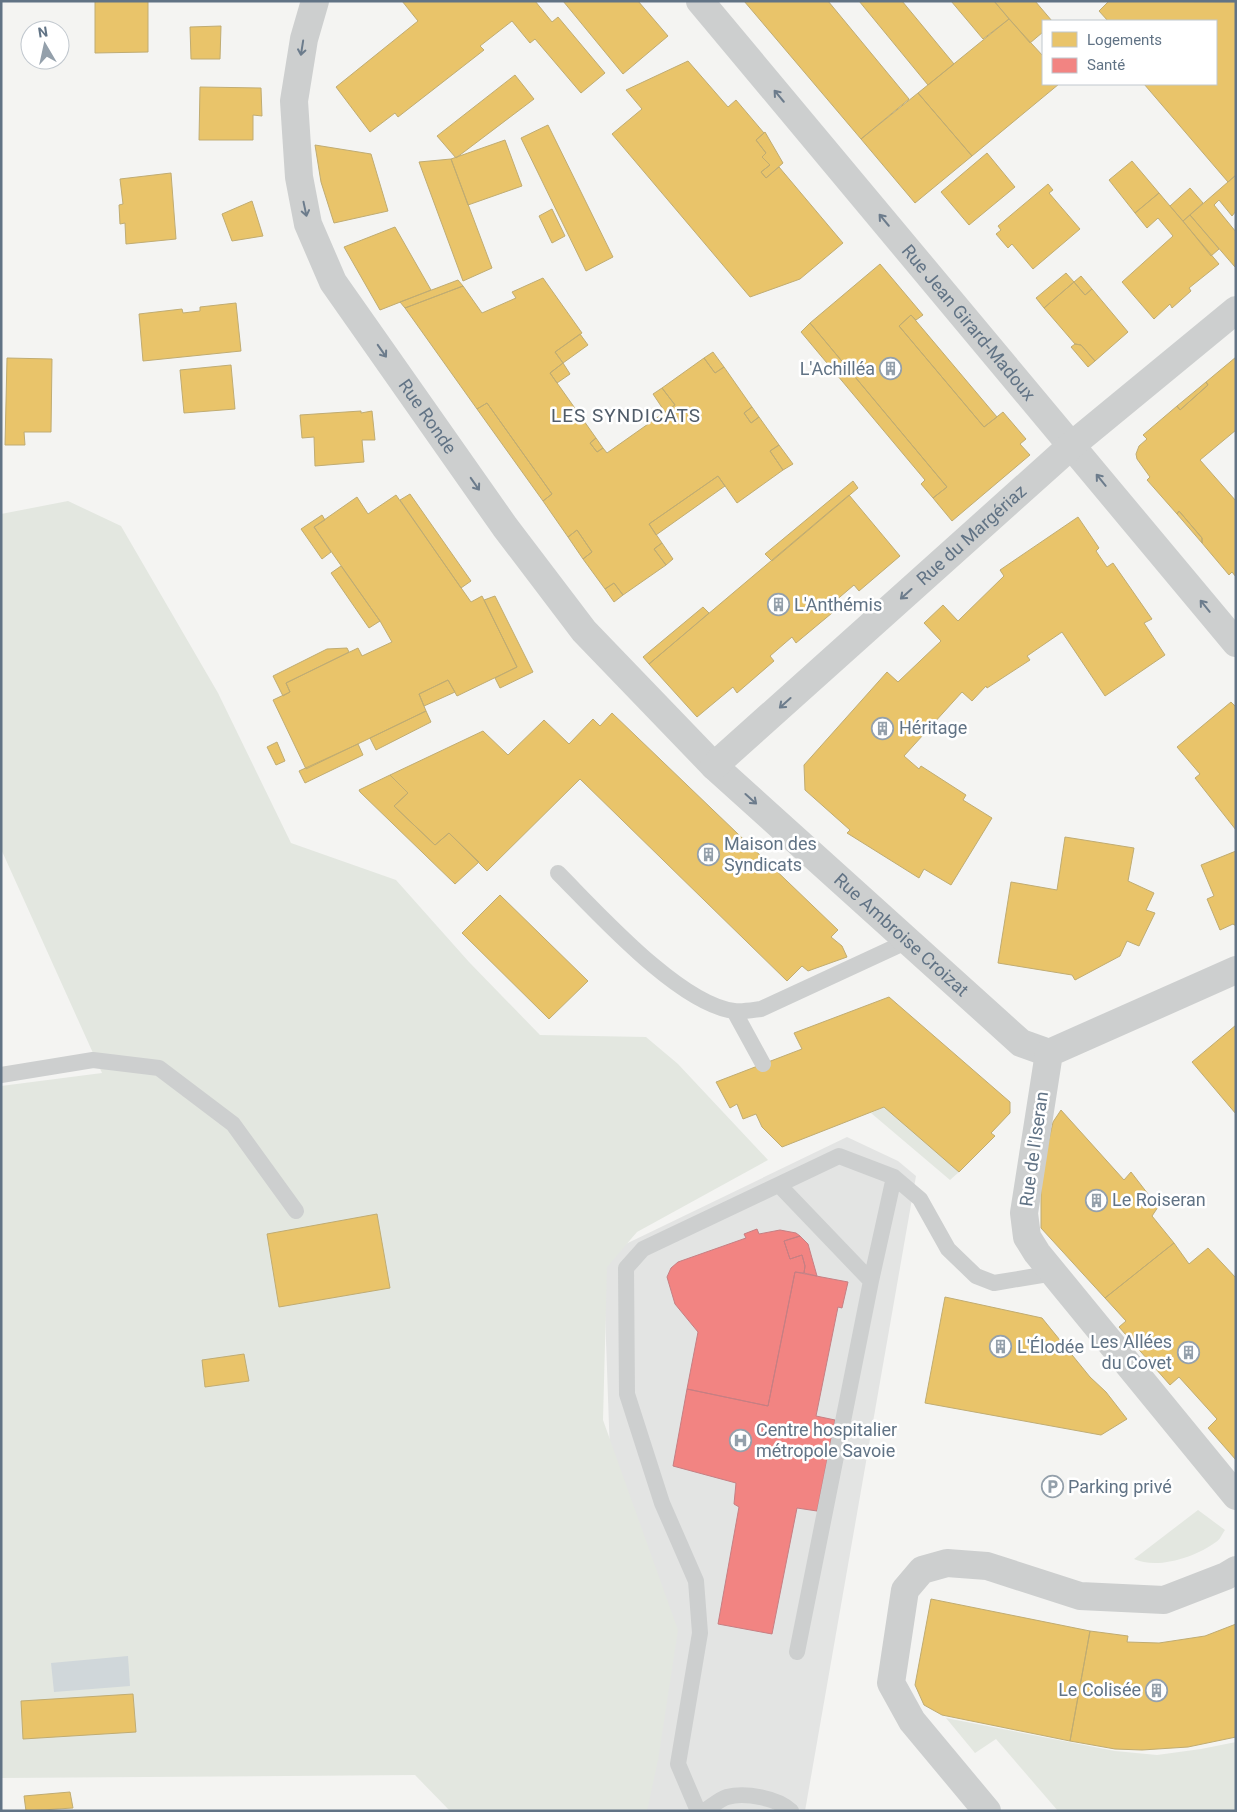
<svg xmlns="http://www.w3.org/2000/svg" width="1237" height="1812" font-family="Roboto,sans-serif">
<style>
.built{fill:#e3e4e3}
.green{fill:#e3e7e0}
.water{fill:#d0d7da}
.homes{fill:#e9c46a;stroke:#c0ac72}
.health{fill:#f28482;stroke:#c67f83}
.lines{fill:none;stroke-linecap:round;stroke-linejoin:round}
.service{stroke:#cdcfcf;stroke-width:16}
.minor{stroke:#cdcfcf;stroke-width:28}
.oneway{stroke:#6c7c8c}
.labels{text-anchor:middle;stroke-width:5;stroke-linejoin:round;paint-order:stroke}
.street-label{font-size:18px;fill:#617385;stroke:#fff}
.poi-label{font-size:18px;fill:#617385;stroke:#fff;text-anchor:start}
.neighbourhood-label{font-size:19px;letter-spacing:1px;fill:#505c69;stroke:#fff}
</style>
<rect width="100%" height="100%" fill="#f4f4f2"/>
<path class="built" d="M 847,1137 L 898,1161 L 916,1176 L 805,1811 L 615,1811 L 616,1625 L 603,1255 Z"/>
<path class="green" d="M 68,501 L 121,526 L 218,693 L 291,843 L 396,880 L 469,962 L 540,1035 L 646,1037 L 678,1064 L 768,1160 L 637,1232 L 607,1267 L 603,1420 L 678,1630 L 658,1760 L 647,1811 L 450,1811 L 415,1775 L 1,1778 L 1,1086 L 102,1073 L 1,849 L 1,514 Z
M 884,1107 L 959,1172 L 950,1180 L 871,1113 Z
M 1198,1510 L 1225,1530 C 1222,1534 1220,1540 1216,1542 C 1196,1557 1157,1570 1134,1559 Z
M 946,1718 L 1115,1751 L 1157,1755 L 1201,1749 L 1236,1742 L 1236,1811 L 1058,1811 L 996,1739 L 975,1753 Z"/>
<path class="water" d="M 128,1656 L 130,1686 L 54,1692 L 51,1663 Z"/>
<path class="homes" d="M 95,1 L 148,1 L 148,52 L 95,53 Z
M 402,1 L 535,1 L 552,22 L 558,17 L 605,73 L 581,93 L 535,39 L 530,43 L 512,21 L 480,46 L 484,50 L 398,117 L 395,113 L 370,132 L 336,87 L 418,21 Z
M 563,1 L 638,1 L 668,36 L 623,74 Z
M 744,1 L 828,1 L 909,99 L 861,139 Z
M 859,1 L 902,1 L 954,64 L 928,85 Z
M 951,1 L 994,1 L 1009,19 L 983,39 Z
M 994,1 L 1035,1 L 1052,21 L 1043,21 L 1043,32 L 1030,43 Z
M 1109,1 L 1236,2 L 1236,175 L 1228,182 L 1144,84 L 1216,84 L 1216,21 L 1108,21 L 1099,11 Z
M 1009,19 L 1043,56 L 1043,84 L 1059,84 L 972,156 L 918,93 Z
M 221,26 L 220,59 L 191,59 L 190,27 Z
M 688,61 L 728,107 L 736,100 L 764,133 L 756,140 L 766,153 L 762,157 L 770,165 L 761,172 L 766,178 L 779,167 L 843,243 L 800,279 L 750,297 L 612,134 L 642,109 L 626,90 Z
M 515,75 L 534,99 L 456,158 L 437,136 Z
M 200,87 L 261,88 L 262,116 L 253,115 L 253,140 L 199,140 Z
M 918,93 L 972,156 L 915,203 L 861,139 Z
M 548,125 L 613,257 L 586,271 L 521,138 Z
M 765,132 L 783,163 L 766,178 L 761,172 L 770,165 L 762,157 L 766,153 L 756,140 Z
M 505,140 L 522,186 L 468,205 L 451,159 Z
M 315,145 L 371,154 L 388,211 L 334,223 L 321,182 Z
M 987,153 L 1015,187 L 969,225 L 941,192 Z
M 451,159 L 492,268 L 463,281 L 419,162 Z
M 1132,161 L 1159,193 L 1135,213 L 1109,180 Z
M 171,173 L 176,239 L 126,244 L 125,223 L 120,224 L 119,205 L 123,204 L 120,179 Z
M 1236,175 L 1236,211 L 1232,216 L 1219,200 L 1214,205 L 1236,232 L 1235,267 L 1190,215 Z
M 1048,184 L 1053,190 L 1049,193 L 1080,229 L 1033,269 L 1012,244 L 1008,248 L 996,234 L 1001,230 L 998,226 Z
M 1190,188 L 1203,203 L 1183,221 L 1170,206 Z
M 1159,193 L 1219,264 L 1189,288 L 1191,291 L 1172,308 L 1170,304 L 1154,319 L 1122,282 L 1173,236 L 1158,218 L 1147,228 L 1135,213 Z
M 252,201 L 263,236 L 232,241 L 222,214 Z
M 552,209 L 565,236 L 552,243 L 539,216 Z
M 1190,215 L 1219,249 L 1211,256 L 1183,221 Z
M 395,227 L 431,290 L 380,310 L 344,247 Z
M 880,264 L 923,315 L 916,320 L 911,315 L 899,326 L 984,427 L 1003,412 L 1026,439 L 1020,444 L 1030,455 L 952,521 L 933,498 L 947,487 L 810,323 Z
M 1066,273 L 1074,282 L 1044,308 L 1036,298 Z
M 1081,276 L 1092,289 L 1085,295 L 1074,282 Z
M 543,278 L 582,333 L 555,352 L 563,363 L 550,373 L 596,438 L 590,443 L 597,452 L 603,448 L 607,453 L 675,405 L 662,388 L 704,358 L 715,373 L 724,367 L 752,407 L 744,413 L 751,423 L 759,417 L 779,445 L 770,451 L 783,470 L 737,503 L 718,476 L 649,524 L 662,543 L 654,549 L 666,565 L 623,595 L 614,583 L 605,589 L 583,559 L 592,552 L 577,530 L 568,537 L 543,501 L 552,494 L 487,403 L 477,409 L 405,308 L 463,286 L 482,313 L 516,298 L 512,292 Z
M 458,280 L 463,286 L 405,308 L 400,302 Z
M 1074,282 L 1085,295 L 1092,289 L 1128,332 L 1095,361 L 1081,345 L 1075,344 L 1044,308 Z
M 236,303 L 241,351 L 143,361 L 139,314 L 182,309 L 183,313 L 200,311 L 200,307 Z
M 911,315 L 997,417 L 984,427 L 899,326 Z
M 810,323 L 947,487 L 933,498 L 921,484 L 925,480 L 801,332 Z
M 580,334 L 588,345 L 563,363 L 555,352 Z
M 1075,344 L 1081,345 L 1095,361 L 1088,367 L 1071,347 Z
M 713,352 L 724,367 L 715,373 L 704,358 Z
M 1236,357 L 1236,430 L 1200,460 L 1236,501 L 1236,577 L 1232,572 L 1229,575 L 1202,543 L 1202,538 L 1179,511 L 1177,514 L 1147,480 L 1150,477 L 1137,459 L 1136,454 L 1139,446 L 1147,439 L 1143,435 L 1177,406 L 1180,410 L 1208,385 L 1206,382 Z
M 7,358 L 52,359 L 51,432 L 24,432 L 25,445 L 5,445 Z
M 563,363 L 570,374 L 557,383 L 550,373 Z
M 231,365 L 235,409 L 184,413 L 180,370 Z
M 1206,382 L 1208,385 L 1180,410 L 1177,406 Z
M 662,388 L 675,405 L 665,412 L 653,394 Z
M 487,403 L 552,494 L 543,501 L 477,409 Z
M 752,407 L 759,417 L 751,423 L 744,413 Z
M 361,411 L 361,413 L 372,411 L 375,440 L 362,440 L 364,462 L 315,466 L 314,437 L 302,438 L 300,415 Z
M 596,438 L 603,448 L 597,452 L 590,443 Z
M 779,445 L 793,464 L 783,470 L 770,451 Z
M 718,476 L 725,486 L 656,535 L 649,524 Z
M 853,481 L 858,488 L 772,561 L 765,554 Z
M 410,494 L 471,581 L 461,588 L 400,500 Z
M 396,495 L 471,602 L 482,596 L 517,667 L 457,696 L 448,680 L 419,694 L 426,711 L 306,769 L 273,700 L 290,692 L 286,683 L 358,648 L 362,656 L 392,642 L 380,621 L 314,527 L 357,497 L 368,514 Z
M 849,495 L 900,556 L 859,591 L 854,585 L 834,602 L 838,608 L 796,643 L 792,637 L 770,656 L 774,661 L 737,693 L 733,687 L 697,717 L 649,664 Z
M 1179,511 L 1202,538 L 1202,543 L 1177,514 Z
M 322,515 L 325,520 L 314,527 L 331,552 L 322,559 L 301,529 Z
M 1078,517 L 1099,548 L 1096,551 L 1107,567 L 1113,563 L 1152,619 L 1144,623 L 1165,655 L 1105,696 L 1062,632 L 1027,656 L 1030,660 L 987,688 L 986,686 L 972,701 L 962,692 L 904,756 L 919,769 L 921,766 L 966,795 L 963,800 L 992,818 L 951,885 L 924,869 L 919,878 L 847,833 L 850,830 L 805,790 L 804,765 L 887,672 L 898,682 L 941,641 L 924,623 L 943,605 L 958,621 L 1004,576 L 1000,570 Z
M 577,530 L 592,552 L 583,559 L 568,537 Z
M 662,543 L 673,559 L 666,565 L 654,549 Z
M 341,566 L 380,621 L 369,628 L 331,573 Z
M 614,583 L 623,595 L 614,602 L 605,589 Z
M 495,596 L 533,672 L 500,688 L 495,678 L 517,667 L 484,600 Z
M 703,607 L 709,613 L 649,664 L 643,657 Z
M 347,648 L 349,652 L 286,683 L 290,692 L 283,696 L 273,676 L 327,649 Z
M 448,680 L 455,692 L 424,706 L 419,694 Z
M 1231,702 L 1236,707 L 1236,830 L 1195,778 L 1200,774 L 1177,747 Z
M 426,711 L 431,722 L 376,750 L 370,738 Z
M 612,713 L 838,930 L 831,937 L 842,946 L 847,957 L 808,971 L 802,966 L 787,981 L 580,779 L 487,871 L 449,833 L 435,845 L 394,806 L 408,793 L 390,775 L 483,731 L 508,755 L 544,720 L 569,744 L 593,719 L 600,726 Z
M 277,742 L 285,761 L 276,765 L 267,747 Z
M 358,744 L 363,755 L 305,783 L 299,771 Z
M 390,775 L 408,793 L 394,806 L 435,845 L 449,833 L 479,862 L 455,884 L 360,792 L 359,790 Z
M 1065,837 L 1134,848 L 1128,881 L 1154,893 L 1146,910 L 1155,913 L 1139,946 L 1127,941 L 1120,956 L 1075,980 L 1072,975 L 998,963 L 1011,882 L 1057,890 Z
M 1236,851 L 1236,926 L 1233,924 L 1220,930 L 1207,899 L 1214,896 L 1201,865 Z
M 500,895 L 588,981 L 549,1019 L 462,933 Z
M 889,997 L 1010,1102 L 1010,1113 L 991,1133 L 995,1136 L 959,1172 L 884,1107 L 782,1147 L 762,1127 L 756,1114 L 743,1119 L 737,1104 L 730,1108 L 716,1082 L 802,1049 L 794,1033 Z
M 1236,1025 L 1236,1114 L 1192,1062 Z
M 1061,1110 L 1124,1180 L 1131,1172 L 1158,1207 L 1152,1216 L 1174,1243 L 1105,1298 L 1041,1228 L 1041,1175 L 1053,1122 Z
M 377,1214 L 390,1288 L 279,1307 L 267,1234 Z
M 1174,1243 L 1189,1264 L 1208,1248 L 1236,1278 L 1236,1460 L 1208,1428 L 1217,1419 L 1179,1377 L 1170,1385 L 1119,1327 L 1126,1321 L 1105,1298 Z
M 945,1297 L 1042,1318 L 1090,1377 L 1106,1392 L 1127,1419 L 1101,1435 L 925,1403 Z
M 244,1354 L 249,1381 L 205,1387 L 202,1360 Z
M 931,1599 L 1090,1631 L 1070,1741 L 942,1715 L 924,1705 L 915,1685 Z
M 1236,1624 L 1236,1737 L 1188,1747 L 1142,1750 L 1115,1749 L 1070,1741 L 1090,1631 L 1128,1636 L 1127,1642 L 1159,1643 L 1205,1636 Z
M 133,1694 L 136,1732 L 23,1739 L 21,1701 Z
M 70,1792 L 73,1808 L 26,1811 L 24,1796 Z"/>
<path class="health" d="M 757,1229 L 759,1234 L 780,1230 L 796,1233 L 800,1236 L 784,1241 L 790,1259 L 802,1255 L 805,1266 L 804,1273 L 795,1272 L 768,1406 L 687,1389 L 698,1332 L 675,1304 L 667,1277 L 671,1268 L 678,1262 L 746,1238 L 744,1234 Z
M 800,1236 L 808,1244 L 817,1276 L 804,1273 L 805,1266 L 802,1255 L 790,1259 L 784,1241 Z
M 795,1272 L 848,1282 L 842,1308 L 838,1307 L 816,1416 L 835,1420 L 817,1511 L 797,1508 L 772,1634 L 718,1624 L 739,1507 L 734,1504 L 736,1483 L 673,1466 L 687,1389 L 768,1406 Z"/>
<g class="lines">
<path class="service" d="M 558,873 C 597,912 679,1004 734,1011 C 743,1012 753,1010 761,1009 L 908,941
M 734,1011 L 763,1064
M 1,1075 L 93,1060 L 159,1068 L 233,1124 L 296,1211
M 779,1185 L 871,1281 L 797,1652
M 871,1281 L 894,1177
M 698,1811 L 678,1764 L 700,1633 L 696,1581 L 662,1503 L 627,1394 L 626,1268 L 643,1249 L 839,1156 L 894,1177 L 920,1199 L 948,1249 L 976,1276 L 994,1283 L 1054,1273
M 704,1811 C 711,1807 720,1799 727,1797 C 745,1792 778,1798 791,1811"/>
<g class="minor">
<path id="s1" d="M 315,1 L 304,39 L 294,101 L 299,177 L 308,224 L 333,282 L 505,527 L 584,631 L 714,766 L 1021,1043 L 1049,1053"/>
<path id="s2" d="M 700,1 L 1236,643"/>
<path id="s3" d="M 714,766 L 1072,445 L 1236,310"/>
<path d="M 1236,970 L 1049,1053 L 1024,1213 L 1027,1237 L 1037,1253 L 1236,1496"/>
<path d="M 987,1811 L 912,1721 L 891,1683 L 905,1590 L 922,1570 L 947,1563 L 987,1566 L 1080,1596 L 1164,1600 L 1226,1576 L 1236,1570"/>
</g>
</g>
<defs><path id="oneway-shaft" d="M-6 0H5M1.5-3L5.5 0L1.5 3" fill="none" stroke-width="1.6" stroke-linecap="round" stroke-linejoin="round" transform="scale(1.25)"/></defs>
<g class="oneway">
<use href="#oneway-shaft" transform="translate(302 48) rotate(99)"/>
<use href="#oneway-shaft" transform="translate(779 96) rotate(-130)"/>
<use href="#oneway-shaft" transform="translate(305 209) rotate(78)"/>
<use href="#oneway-shaft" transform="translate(884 220) rotate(-130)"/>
<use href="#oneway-shaft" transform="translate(382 351) rotate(55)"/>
<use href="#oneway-shaft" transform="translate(1101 480) rotate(-129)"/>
<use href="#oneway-shaft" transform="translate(475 484) rotate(55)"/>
<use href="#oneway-shaft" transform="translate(906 594) rotate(138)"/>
<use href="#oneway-shaft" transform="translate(1205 606) rotate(-129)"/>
<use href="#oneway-shaft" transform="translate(785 703) rotate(138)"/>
<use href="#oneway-shaft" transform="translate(751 799) rotate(42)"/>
</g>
<defs>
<symbol id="building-ring" viewBox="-11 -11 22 22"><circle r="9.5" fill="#fff" stroke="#94a0ab" stroke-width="1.5"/><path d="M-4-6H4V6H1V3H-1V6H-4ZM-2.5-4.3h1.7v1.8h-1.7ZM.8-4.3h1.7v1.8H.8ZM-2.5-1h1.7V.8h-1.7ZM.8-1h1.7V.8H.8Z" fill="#94a0ab"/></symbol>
<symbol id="hospital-ring" viewBox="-11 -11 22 22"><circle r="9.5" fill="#fff" stroke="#94a0ab" stroke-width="1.5"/><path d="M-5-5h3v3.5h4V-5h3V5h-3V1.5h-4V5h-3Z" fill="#94a0ab"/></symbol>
<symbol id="parking-ring" viewBox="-11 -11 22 22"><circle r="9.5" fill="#fff" stroke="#94a0ab" stroke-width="1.5"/><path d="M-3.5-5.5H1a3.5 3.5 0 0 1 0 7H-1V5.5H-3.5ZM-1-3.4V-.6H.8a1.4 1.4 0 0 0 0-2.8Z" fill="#94a0ab"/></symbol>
</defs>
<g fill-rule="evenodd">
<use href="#building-ring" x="878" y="356" width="25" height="25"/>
<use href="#building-ring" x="766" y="592" width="25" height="25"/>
<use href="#building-ring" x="870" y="716" width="25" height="25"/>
<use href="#building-ring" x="696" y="842" width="25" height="25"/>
<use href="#building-ring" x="1084" y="1188" width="25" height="25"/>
<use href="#building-ring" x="988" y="1334" width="25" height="25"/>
<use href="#building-ring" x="1176" y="1340" width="25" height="25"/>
<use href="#hospital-ring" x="728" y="1428" width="25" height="25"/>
<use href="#parking-ring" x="1040" y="1474" width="25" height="25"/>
<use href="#building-ring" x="1144" y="1678" width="25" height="25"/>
</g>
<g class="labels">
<g class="street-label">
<text dy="6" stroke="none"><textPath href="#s2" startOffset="419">Rue Jean Girard-Madoux</textPath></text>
<text dy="6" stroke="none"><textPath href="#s1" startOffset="454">Rue Ronde</textPath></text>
<text dy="6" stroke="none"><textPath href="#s3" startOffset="346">Rue du Margériaz</textPath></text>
<text dy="6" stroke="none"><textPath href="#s1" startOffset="1159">Rue Ambroise Croizat</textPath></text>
<text transform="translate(1034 1149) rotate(-82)" y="6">Rue de l'Iseran</text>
</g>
<g class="poi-label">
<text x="875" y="375" text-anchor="end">L'Achilléa</text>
<text x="794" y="611">L'Anthémis</text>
<text x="899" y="734">Héritage</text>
<text x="724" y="850">Maison des<tspan x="724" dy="21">Syndicats</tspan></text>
<text x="1112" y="1206">Le Roiseran</text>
<text x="1172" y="1348" text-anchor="end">Les Allées<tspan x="1172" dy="21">du Covet</tspan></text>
<text x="1017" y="1353">L'Élodée</text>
<text x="756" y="1436">Centre hospitalier<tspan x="756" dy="21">métropole Savoie</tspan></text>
<text x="1068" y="1493">Parking privé</text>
<text x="1141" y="1696" text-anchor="end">Le Colisée</text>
</g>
<g class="neighbourhood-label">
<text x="626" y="422">LES SYNDICATS</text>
</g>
</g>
<rect width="1237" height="1812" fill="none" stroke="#617385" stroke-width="5"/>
<rect x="1042" y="20" width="175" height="65" fill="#ffffff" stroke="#c0c7ce"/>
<rect x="1052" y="32" width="25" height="15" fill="#e9c46a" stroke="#c0c7ce"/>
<text x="1087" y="45" font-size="15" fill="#617385">Logements</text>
<rect x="1052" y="58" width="25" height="15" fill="#f28482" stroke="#c0c7ce"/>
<text x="1087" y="70" font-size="15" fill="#617385">Santé</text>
<g transform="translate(45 45) rotate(351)"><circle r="24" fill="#ffffff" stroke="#c0c7ce"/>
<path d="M0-4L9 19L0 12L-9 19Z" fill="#94a0ab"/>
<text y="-8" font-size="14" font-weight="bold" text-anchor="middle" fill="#617385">N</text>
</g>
</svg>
